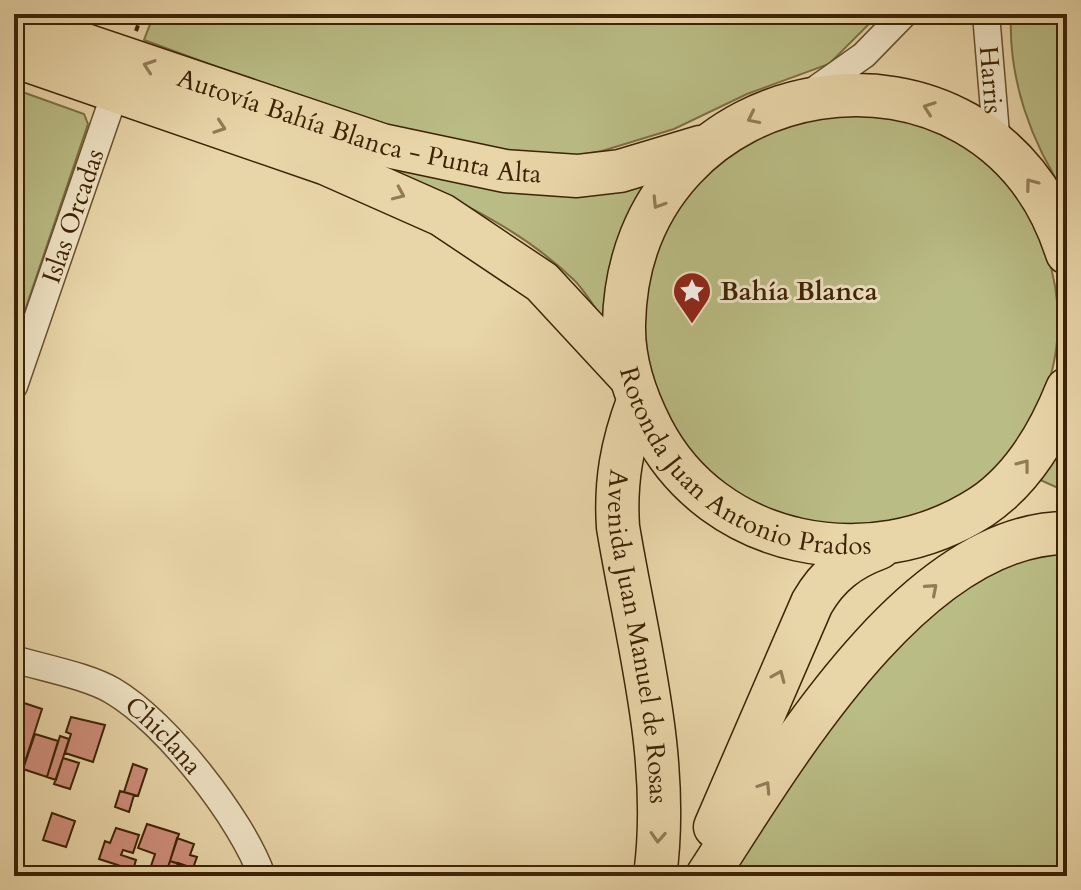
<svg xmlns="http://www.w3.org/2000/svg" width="1081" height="890" font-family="Cardo,serif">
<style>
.green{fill:#babc85;stroke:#7c7044;stroke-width:2}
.building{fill:#ce8e7b;stroke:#3d2304;stroke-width:2}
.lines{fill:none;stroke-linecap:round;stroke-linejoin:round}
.minor-casing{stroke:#68502d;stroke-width:29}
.primary-casing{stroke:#3d2304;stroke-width:45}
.path{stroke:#3d2304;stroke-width:4;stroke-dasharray:6 4;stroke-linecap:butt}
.minor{stroke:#f0e4c6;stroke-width:26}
.primary{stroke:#e8d5a8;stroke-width:42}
.oneway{stroke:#927c56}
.labels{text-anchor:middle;stroke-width:6;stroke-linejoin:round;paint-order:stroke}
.street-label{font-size:26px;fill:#3d2304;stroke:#f0e4c6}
.poi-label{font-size:26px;font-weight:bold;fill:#3d2304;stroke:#f0e4c6;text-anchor:start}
</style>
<rect width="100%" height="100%" fill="#e8d5a8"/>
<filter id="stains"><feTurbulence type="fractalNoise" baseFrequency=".0025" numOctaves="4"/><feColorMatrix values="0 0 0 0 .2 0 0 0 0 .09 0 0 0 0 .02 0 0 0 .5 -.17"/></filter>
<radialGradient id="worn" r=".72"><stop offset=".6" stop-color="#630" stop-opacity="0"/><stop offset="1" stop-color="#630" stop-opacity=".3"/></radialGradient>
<path class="green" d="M 154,14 L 879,14 L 829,64 L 747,94 L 674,129 L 602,151 L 564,158 L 516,154 L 380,127 L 144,40 Z
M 1011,14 L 1067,14 L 1067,196 C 1031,143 1008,79 1011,14 Z
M 14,89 L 84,114 L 88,124 L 14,343 Z
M642 321a208 208 0 1 1 416 0a208 208 0 1 1-416 0Z
M 324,139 L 661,175 L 610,331 C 599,314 589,296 575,281 C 507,214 409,180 324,139 Z
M 1067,424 L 1067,492 L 1038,479 Z
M 1067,548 L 1067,876 L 725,876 L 882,650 L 986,565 Z"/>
<path class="building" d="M 18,701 L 42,709 L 24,765 L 14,762 L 14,714 Z
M 71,717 L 105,725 L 93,762 L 65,753 L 71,734 L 66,732 Z
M 35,734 L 58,741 L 47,777 L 23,769 Z
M 60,736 L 69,739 L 56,780 L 47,777 Z
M 63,758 L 79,763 L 70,789 L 54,784 Z
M 14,762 L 24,765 L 17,789 L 14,788 Z
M 133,764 L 147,769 L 138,796 L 124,792 Z
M 120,791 L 134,795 L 129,812 L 115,807 Z
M 52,813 L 75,821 L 66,847 L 43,840 Z
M 147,824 L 179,834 L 165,876 L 148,875 L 155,854 L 138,848 Z
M 116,828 L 139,835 L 133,853 L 123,850 L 121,855 L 136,860 L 133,870 L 99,859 L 105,841 L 110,843 Z
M 177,838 L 194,844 L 190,855 L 197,857 L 193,868 L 170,861 Z
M 170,861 L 212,875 L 211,876 L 165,876 Z
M 178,863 L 210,874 L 209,876 L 173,876 Z"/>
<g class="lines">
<defs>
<g id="minor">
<path id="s1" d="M 986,14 L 997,146"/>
<path d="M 806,96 L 864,55 L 904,14"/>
<path id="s2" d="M 14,386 L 116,90"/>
<path id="s3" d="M 14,659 C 43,668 88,676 113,691 C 166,722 242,819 262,876"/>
</g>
<g id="primary">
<path id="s4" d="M 14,21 L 382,145 L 505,171 L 577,176 L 620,171 L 700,147"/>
<path d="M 14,56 L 327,164 L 442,215 L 542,282 L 630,377"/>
<path id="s5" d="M 1067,253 C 989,6 629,63 624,324 C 623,361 635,396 652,429 C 714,549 871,578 981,507 C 1023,479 1049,434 1067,389"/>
<path id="s6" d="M 638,401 C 622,444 615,481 618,527 C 637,642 671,759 655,876"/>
<path d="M 715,827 L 812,603 C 828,575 849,559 879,548"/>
<path d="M 707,876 C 781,762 914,533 1067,533"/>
</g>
</defs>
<use href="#minor" class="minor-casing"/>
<use href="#primary" class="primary-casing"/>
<path class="path" d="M 136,31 L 142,14"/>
<use href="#minor" class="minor"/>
<use href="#primary" class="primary"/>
</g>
<defs><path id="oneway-chevron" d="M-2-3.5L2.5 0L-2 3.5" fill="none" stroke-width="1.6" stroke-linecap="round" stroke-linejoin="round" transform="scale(2)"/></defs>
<g class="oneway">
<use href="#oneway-chevron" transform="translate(149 66) rotate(-161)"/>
<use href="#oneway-chevron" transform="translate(929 108) rotate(-160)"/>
<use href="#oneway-chevron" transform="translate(753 118) rotate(154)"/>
<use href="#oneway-chevron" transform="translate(220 127) rotate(19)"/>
<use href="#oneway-chevron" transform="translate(1031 184) rotate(-127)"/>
<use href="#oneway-chevron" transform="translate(399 194) rotate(24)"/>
<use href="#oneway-chevron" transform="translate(658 203) rotate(122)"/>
<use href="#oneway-chevron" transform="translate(1024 465) rotate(-52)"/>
<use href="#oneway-chevron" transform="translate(932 589) rotate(-41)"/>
<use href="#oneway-chevron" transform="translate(779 676) rotate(-67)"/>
<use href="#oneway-chevron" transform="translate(765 787) rotate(-57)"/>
<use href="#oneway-chevron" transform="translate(658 837) rotate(93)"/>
</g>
<defs>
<symbol id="sight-pin" viewBox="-11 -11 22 30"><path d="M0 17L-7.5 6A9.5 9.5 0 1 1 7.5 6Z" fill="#8f2418" stroke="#f0e4c6"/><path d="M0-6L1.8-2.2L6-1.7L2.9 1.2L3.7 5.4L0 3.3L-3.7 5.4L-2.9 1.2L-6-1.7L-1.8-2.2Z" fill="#fff"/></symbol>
</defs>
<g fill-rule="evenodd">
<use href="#sight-pin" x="670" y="269" width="44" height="60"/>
</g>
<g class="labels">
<g class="street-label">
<text dy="9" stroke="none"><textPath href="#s1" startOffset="66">Harris</textPath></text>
<text dy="9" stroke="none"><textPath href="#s4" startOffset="362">Autovía Bahía Blanca - Punta Alta</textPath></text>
<text dy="9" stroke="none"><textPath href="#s2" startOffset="180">Islas Orcadas</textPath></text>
<text dy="9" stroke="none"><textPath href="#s5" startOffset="854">Rotonda Juan Antonio Prados</textPath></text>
<text dy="9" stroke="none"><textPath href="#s6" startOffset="240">Avenida Juan Manuel de Rosas</textPath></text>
<text dy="9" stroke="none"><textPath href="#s3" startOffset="172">Chiclana</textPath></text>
</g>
<g class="poi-label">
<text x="720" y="300">Bahía Blanca</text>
</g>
</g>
<rect width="1081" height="890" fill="none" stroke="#e8d5a8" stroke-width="48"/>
<rect x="16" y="16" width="1049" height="858" fill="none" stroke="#3d2304" stroke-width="4"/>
<rect x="24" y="24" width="1033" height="842" fill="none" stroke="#3d2304" stroke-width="2"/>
<rect width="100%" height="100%" filter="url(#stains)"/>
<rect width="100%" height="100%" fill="url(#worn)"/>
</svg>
